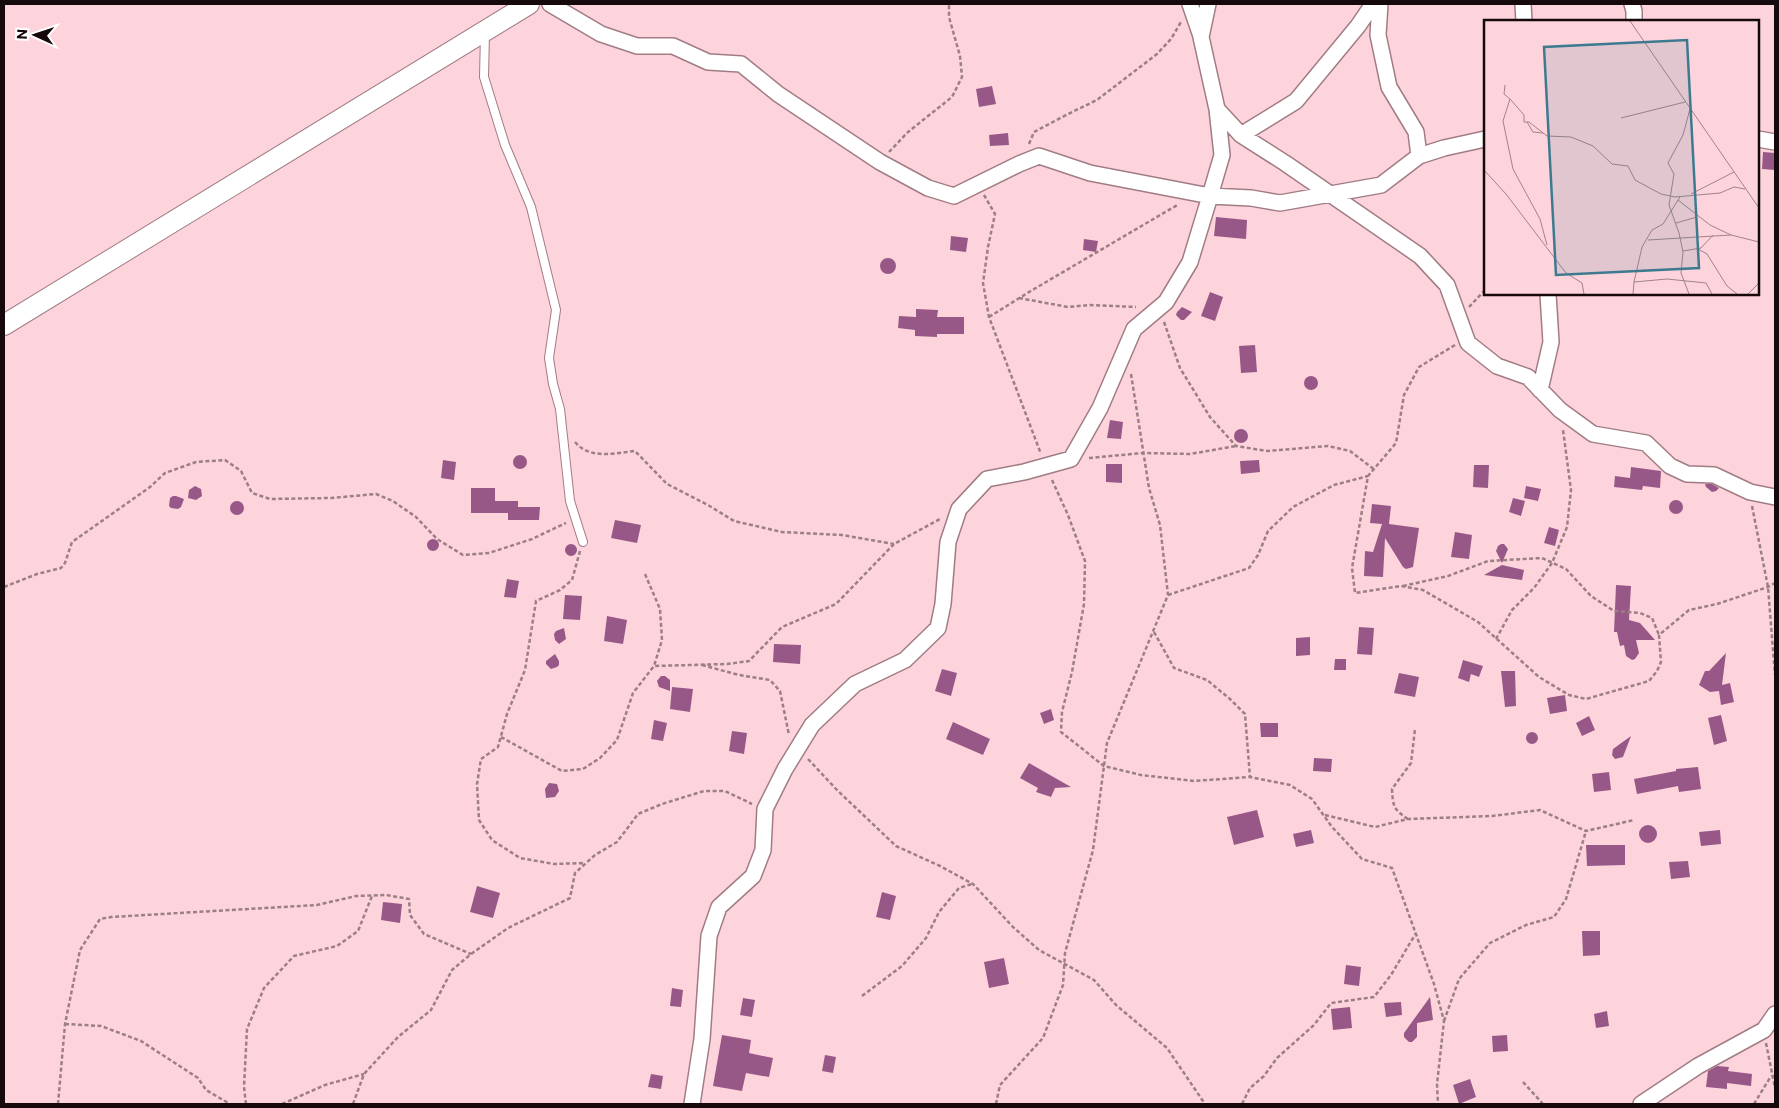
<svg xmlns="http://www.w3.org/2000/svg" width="1779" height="1108" font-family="Commissioner,sans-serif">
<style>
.building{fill:#985887}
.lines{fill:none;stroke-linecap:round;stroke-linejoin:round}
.lane-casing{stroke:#a17c84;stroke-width:10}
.street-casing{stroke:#a17c84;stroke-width:18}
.secondary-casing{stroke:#a17c84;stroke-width:22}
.path{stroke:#9c7f84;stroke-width:2.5;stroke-dasharray:4 2.5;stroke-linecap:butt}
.lane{stroke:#fff;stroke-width:8}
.street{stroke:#fff;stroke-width:15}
.secondary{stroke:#fff;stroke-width:20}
.inset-road{fill:none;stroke:#a18388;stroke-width:1}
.view{fill:#3d7a90;fill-opacity:0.15;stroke:#3d7a90;stroke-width:2.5}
.inset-edge{fill:none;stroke:#15090b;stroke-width:2.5}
</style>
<rect width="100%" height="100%" fill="#fed4dc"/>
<path class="building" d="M 992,86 L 996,104 L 979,107 L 976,89 Z
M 1008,133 L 1009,145 L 990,146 L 989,135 Z
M 1763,152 L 1775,153 L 1775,170 L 1762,169 Z
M 1216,217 L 1247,220 L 1246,239 L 1214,236 Z
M 951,236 L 968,238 L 966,252 L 950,250 Z
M 1084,239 L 1098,241 L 1096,252 L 1083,250 Z
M880 266a8 8 0 1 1 16 0a8 8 0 1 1-16 0Z
M 1210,292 L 1223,297 L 1215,321 L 1201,316 Z
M 1182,307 L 1192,312 L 1184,320 L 1181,320 L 1176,315 L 1177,312 Z
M 916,309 L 938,310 L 937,317 L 964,317 L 964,334 L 937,334 L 937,337 L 915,336 L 915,330 L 898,328 L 899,316 L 916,317 Z
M 1255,345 L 1257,372 L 1241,373 L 1239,346 Z
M1304 383a7 7 0 1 1 14 0a7 7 0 1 1-14 0Z
M 1110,420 L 1123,422 L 1121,439 L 1107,438 Z
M1234 436a7 7 0 1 1 14 0a7 7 0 1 1-14 0Z
M513 462a7 7 0 1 1 14 0a7 7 0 1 1-14 0Z
M 443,460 L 456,462 L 454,480 L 441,478 Z
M 1259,460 L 1260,472 L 1241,474 L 1240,461 Z
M 1106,464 L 1122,464 L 1122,483 L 1106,482 Z
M 1474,465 L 1489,465 L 1488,488 L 1473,487 Z
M 1631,467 L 1661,471 L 1660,488 L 1643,486 L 1642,490 L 1614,487 L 1615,476 L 1630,478 Z
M 1705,484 L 1712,484 L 1719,488 L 1716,491 L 1712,492 L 1706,487 Z
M 195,486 L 201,489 L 202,496 L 196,500 L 188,498 L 189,490 Z
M 1526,486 L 1541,489 L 1538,501 L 1524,498 Z
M 471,488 L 495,488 L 495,501 L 518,501 L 518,507 L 540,507 L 539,520 L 508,520 L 508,513 L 471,513 Z
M 173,496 L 176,496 L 184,499 L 181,507 L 178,509 L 171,508 L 169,506 L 170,498 Z
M 1513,498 L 1525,501 L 1521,516 L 1509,512 Z
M1669 507a7 7 0 1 1 14 0a7 7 0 1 1-14 0Z
M230 508a7 7 0 1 1 14 0a7 7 0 1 1-14 0Z
M 1372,504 L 1391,506 L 1389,524 L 1419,528 L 1413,567 L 1406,569 L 1403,567 L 1385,538 L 1383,577 L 1364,576 L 1365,551 L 1373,552 L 1382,524 L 1370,523 Z
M 615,520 L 641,525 L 637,543 L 611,538 Z
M 1549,527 L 1559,530 L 1555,546 L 1544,543 Z
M 1455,532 L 1472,535 L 1469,559 L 1451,557 Z
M427 545a6 6 0 1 1 12 0a6 6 0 1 1-12 0Z
M 1501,544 L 1504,544 L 1508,549 L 1502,563 L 1496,551 L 1498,546 Z
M565 550a6 6 0 1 1 12 0a6 6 0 1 1-12 0Z
M 1502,565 L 1524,570 L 1522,580 L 1484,575 Z
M 507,579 L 519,581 L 516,598 L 504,597 Z
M 1616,585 L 1631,586 L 1629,620 L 1640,623 L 1655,640 L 1636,640 L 1639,653 L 1635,659 L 1632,660 L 1626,656 L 1624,645 L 1620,646 L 1617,632 L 1614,632 Z
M 565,595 L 582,596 L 580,620 L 563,619 Z
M 607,616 L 627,620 L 623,644 L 604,641 Z
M 1359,627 L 1374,628 L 1372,655 L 1357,654 Z
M 564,628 L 566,639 L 559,644 L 555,640 L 554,634 L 556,631 Z
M 1310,637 L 1310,655 L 1296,656 L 1296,638 Z
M 774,644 L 801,645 L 800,664 L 773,662 Z
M 1726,653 L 1722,685 L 1730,683 L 1734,702 L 1721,705 L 1719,691 L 1710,692 L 1699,685 L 1705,671 L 1709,671 Z
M 555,654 L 559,661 L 559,665 L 557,667 L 551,669 L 546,664 L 546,661 Z
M 1335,659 L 1346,659 L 1346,670 L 1334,670 Z
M 1463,660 L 1483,666 L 1479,677 L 1471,674 L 1469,682 L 1458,678 Z
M 942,669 L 957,673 L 951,696 L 935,691 Z
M 1501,671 L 1515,671 L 1516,706 L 1505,707 Z
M 1399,673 L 1419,677 L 1415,697 L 1394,693 Z
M 661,676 L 665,676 L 670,680 L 670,691 L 659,687 L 657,681 Z
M 672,687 L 693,689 L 690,712 L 670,709 Z
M 1565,695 L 1567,711 L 1550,714 L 1547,698 Z
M 1051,709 L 1054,720 L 1044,724 L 1040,713 Z
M 1721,715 L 1727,741 L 1714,745 L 1708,718 Z
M 1589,716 L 1595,730 L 1582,736 L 1576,723 Z
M 654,720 L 667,723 L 663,741 L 651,739 Z
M 953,722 L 990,739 L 983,755 L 946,739 Z
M 1260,723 L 1278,723 L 1278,737 L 1261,737 Z
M 732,731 L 747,733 L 744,754 L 729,751 Z
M1526 738a6 6 0 1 1 12 0a6 6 0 1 1-12 0Z
M 1631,736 L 1623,757 L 1615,759 L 1612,755 L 1613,749 Z
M 1314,758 L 1332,759 L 1331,772 L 1313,771 Z
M 1029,763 L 1071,787 L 1055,788 L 1051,797 L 1036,792 L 1038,788 L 1020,778 Z
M 1698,767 L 1701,789 L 1679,792 L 1678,786 L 1637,794 L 1634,779 L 1676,771 L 1676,769 Z
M 1609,772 L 1611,790 L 1594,792 L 1592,774 Z
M 549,783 L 557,784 L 559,791 L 555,797 L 546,798 L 545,789 Z
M 1257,810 L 1264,837 L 1234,845 L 1227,817 Z
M1639 834a9 9 0 1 1 18 0a9 9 0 1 1-18 0Z
M 1311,830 L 1314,843 L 1296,847 L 1293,834 Z
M 1720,830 L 1721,844 L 1701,846 L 1699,832 Z
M 1586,845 L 1625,845 L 1625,865 L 1587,866 Z
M 1688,861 L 1690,877 L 1671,879 L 1669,862 Z
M 477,886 L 500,893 L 493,918 L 470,912 Z
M 882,892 L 896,896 L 890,920 L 876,917 Z
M 383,902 L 402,904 L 400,923 L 381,920 Z
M 1582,931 L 1600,931 L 1600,955 L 1583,956 Z
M 1004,958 L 1009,984 L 989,988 L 984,962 Z
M 1346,965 L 1361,967 L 1359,986 L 1344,984 Z
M 672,988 L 683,990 L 681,1007 L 670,1006 Z
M 1430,997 L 1433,1020 L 1417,1023 L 1417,1037 L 1412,1042 L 1409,1042 L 1404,1037 L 1404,1033 Z
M 743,998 L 755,1000 L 752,1017 L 740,1015 Z
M 1401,1002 L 1402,1015 L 1386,1017 L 1384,1003 Z
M 1350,1007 L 1352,1028 L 1333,1030 L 1331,1009 Z
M 1607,1011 L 1609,1026 L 1596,1028 L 1594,1014 Z
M 722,1035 L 751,1040 L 749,1053 L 773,1058 L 769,1077 L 746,1073 L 742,1091 L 713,1086 Z
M 1507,1035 L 1508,1051 L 1493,1052 L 1492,1036 Z
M 825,1055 L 836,1057 L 833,1073 L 822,1071 Z
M 1717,1066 L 1729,1067 L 1728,1071 L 1752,1074 L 1751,1086 L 1727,1083 L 1727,1089 L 1706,1087 L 1708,1071 Z
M 651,1074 L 663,1076 L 661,1089 L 648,1087 Z
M 1470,1079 L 1476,1097 L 1459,1104 L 1453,1085 Z"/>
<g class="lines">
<defs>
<path id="lane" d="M 485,33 L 484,77 L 505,145 L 531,207 L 556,310 L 549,358 L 553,384 L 560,409 L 570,501 L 583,542"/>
<path id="street" d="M 550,4 L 601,34 L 637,46 L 673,46 L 708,62 L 741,64 L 778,94 L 880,162 L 928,188 L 954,196 L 1019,164 L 1039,156 L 1090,173 L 1210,196 L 1251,198 L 1280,203 L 1381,185 L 1419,156 L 1444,148 L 1485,139
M 1190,4 L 1201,36
M 1380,4 L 1378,35 L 1389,87 L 1416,132 L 1419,156
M 1523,4 L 1524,21
M 1632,4 L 1634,11 L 1634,21
M 1217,109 L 1241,135 L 1285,163 L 1420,256 L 1447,285 L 1468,343 L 1497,366 L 1528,377 L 1560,410 L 1593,434 L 1646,443 L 1670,466 L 1687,474 L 1714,475 L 1750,492 L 1775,497
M 1241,135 L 1296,101 L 1358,26 L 1373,4
M 1758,139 L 1775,142
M 1540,390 L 1551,342 L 1548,294
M 692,1104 L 702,1039 L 709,936 L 719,907 L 753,876 L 763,850 L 765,809 L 785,769 L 812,725 L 855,684 L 905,660 L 938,628 L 943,604 L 948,542 L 959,509 L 987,479 L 1024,472 L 1071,459 L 1100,408 L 1134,329 L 1166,302 L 1190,262 L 1210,196 L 1222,155 L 1217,109 L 1201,37 L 1208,4
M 1641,1104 L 1698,1066 L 1764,1030 L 1775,1014"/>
<path id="secondary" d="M 4,325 L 529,4"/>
</defs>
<use href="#lane" class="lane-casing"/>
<use href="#street" class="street-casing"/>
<use href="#secondary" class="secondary-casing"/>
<path class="path" d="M 1029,144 L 1034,132 L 1068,114 L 1097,100 L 1157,54 L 1171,39 L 1181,22
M 889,152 L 908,132 L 952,97 L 962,77 L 960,56 L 949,17 L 949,4
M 984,195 L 995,214 L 988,247 L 983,283 L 989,317 L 1041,454
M 1019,298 L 1068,307 L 1090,305 L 1136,307
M 1469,307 L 1485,290
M 989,317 L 1029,292 L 1179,204
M 1164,322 L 1180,368 L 1210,417 L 1236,446 L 1267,451 L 1328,446 L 1350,451 L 1375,470
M 1455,345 L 1419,367 L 1404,395 L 1396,443 L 1368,476 L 1352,568 L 1355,593 L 1401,586 L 1423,590 L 1478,622 L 1539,677 L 1569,695 L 1586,699 L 1649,681 L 1657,671 L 1661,662 L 1659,635 L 1689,610 L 1717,604 L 1768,587 L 1775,583
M 575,442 C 590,460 615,453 635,451 L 667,484 L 708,505 L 734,521 L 782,532 L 842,535 L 894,544
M 1089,458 L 1143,453 L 1190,454 L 1236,446
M 1052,480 L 1068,515 L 1085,561 L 1084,604 L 1072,672 L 1062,712 L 1061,732 L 1104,766 L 1141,775 L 1194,781 L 1250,777 L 1290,785 L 1312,799 L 1332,827 L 1362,859 L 1392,868 L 1434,984 L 1444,1021 L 1437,1084 L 1438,1104
M 1752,506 L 1768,587 L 1775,675
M 580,551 L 572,580 L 560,590 L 536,601 L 525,670 L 507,714 L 498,747 L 481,759 L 477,784 L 479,820 L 492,840 L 520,858 L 554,864 L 584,863
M 645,574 L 660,609 L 662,640 L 654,666
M 1403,586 L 1448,576 L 1488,561 L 1542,558 L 1566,569 L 1591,596 L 1614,611 L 1640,613 L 1652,618 L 1659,635
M 4,587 L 37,574 L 61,568 L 65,563 L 72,542 L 150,487 L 165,473 L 196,462 L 225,460 L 241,471 L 252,493 L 270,499 L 331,498 L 376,494 L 393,501 L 416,517 L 437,539 L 463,555 L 489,553 L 532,539 L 566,523
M 1168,595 L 1249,568 L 1258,555 L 1268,531 L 1293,507 L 1334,485 L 1368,476
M 1154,632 L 1174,668 L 1207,680 L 1230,699 L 1245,714 L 1250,777
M 1496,639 L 1512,610 L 1534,588 L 1552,563 L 1567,527 L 1571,490 L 1563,430
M 702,665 L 739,675 L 770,680 L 780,691 L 789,735
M 501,737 L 562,771 L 583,769 L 600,758 L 617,740 L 633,693 L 654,666 L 727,664 L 749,661 L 782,627 L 836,604 L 894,544 L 940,519
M 808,759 L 837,790 L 896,846 L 940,866 L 973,884 L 1013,927 L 1039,950 L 1094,980 L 1116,1005 L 1167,1048 L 1205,1104
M 1325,815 L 1375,827 L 1408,819 L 1492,816 L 1540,810 L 1586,831 L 1634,820
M 1408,819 C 1393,809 1393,806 1392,789 L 1411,763 L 1415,729
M 862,996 L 902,966 L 926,938 L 939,912 L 959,888 L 972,884
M 1444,1021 L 1459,979 L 1490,943 L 1526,925 L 1554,917 L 1566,899 L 1586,831
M 65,1024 L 101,1026 L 141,1041 L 198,1078 L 206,1090 L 230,1104
M 1766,1043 L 1775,1088
M 1523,1082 L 1543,1104
M 58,1104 L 65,1024 L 80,950 L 100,919 L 111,917 L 317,905 L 356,896 L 386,895 L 409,899 L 410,915 L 424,934 L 471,954
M 246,1104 L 244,1087 L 247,1029 L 264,988 L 294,956 L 337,946 L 358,931 L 372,896
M 282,1104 L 325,1085 L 364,1074
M 353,1104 L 364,1074 L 398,1037 L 431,1010 L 452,970 L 471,954 L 508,928 L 570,898 L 575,873 L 595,855 L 617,842 L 638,814 L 662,804 L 704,791 L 725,791 L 752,804
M 996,1104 L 1000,1085 L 1043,1038 L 1063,985 L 1065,953 L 1093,850 L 1107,743 L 1168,595 L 1160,525 L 1149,488 L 1131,374
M 1242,1104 L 1250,1088 L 1264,1076 L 1277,1058 L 1314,1025 L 1331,1003 L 1374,997 L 1391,975 L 1416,933
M 1754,1104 L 1771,1076"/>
<use href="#lane" class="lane"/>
<use href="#street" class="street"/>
<use href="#secondary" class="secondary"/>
</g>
<g transform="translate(1484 20)">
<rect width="275" height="275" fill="#fed4dc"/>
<path class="inset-road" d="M 146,1 L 275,188M 21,65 L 20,74 L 26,79M 137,98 L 201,82M 43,102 L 49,112 L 59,113M 0,150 L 22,174 L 82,253 L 98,263 L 100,274M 207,174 L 250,152M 194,180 L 226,205 L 247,215 L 275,222M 192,203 L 213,197M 164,220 L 247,215M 63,225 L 56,199 L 29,149 L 19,101 L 26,79 L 40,95 L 40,102 L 45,102 L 63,116 L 87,117 L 109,126 L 128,144 L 144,146 L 151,160 L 177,174 L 191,177 L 236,173 L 250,167 L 261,169M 214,229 L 223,234 L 243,266 L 253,274M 199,231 L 217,228 L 229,215M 150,262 L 158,227 L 168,210 L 179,204 L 196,177M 149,274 L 150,262 L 183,259 L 222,263 L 228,274M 205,274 L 197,253 L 199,232 L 195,213 L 185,185 L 190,154 L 184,143 L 199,115 L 206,89M 264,274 L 275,263"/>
<path class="view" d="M 203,20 L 215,248 L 72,255 L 60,27 Z"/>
<rect width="275" height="275" class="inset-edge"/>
</g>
<rect width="1779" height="1108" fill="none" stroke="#15090b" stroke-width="10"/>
<g transform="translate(35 35) rotate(273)" stroke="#ffffff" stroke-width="4" paint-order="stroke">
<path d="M0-4L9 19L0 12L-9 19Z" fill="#15090b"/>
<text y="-8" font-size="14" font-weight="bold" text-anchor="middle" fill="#15090b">N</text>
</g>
</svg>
